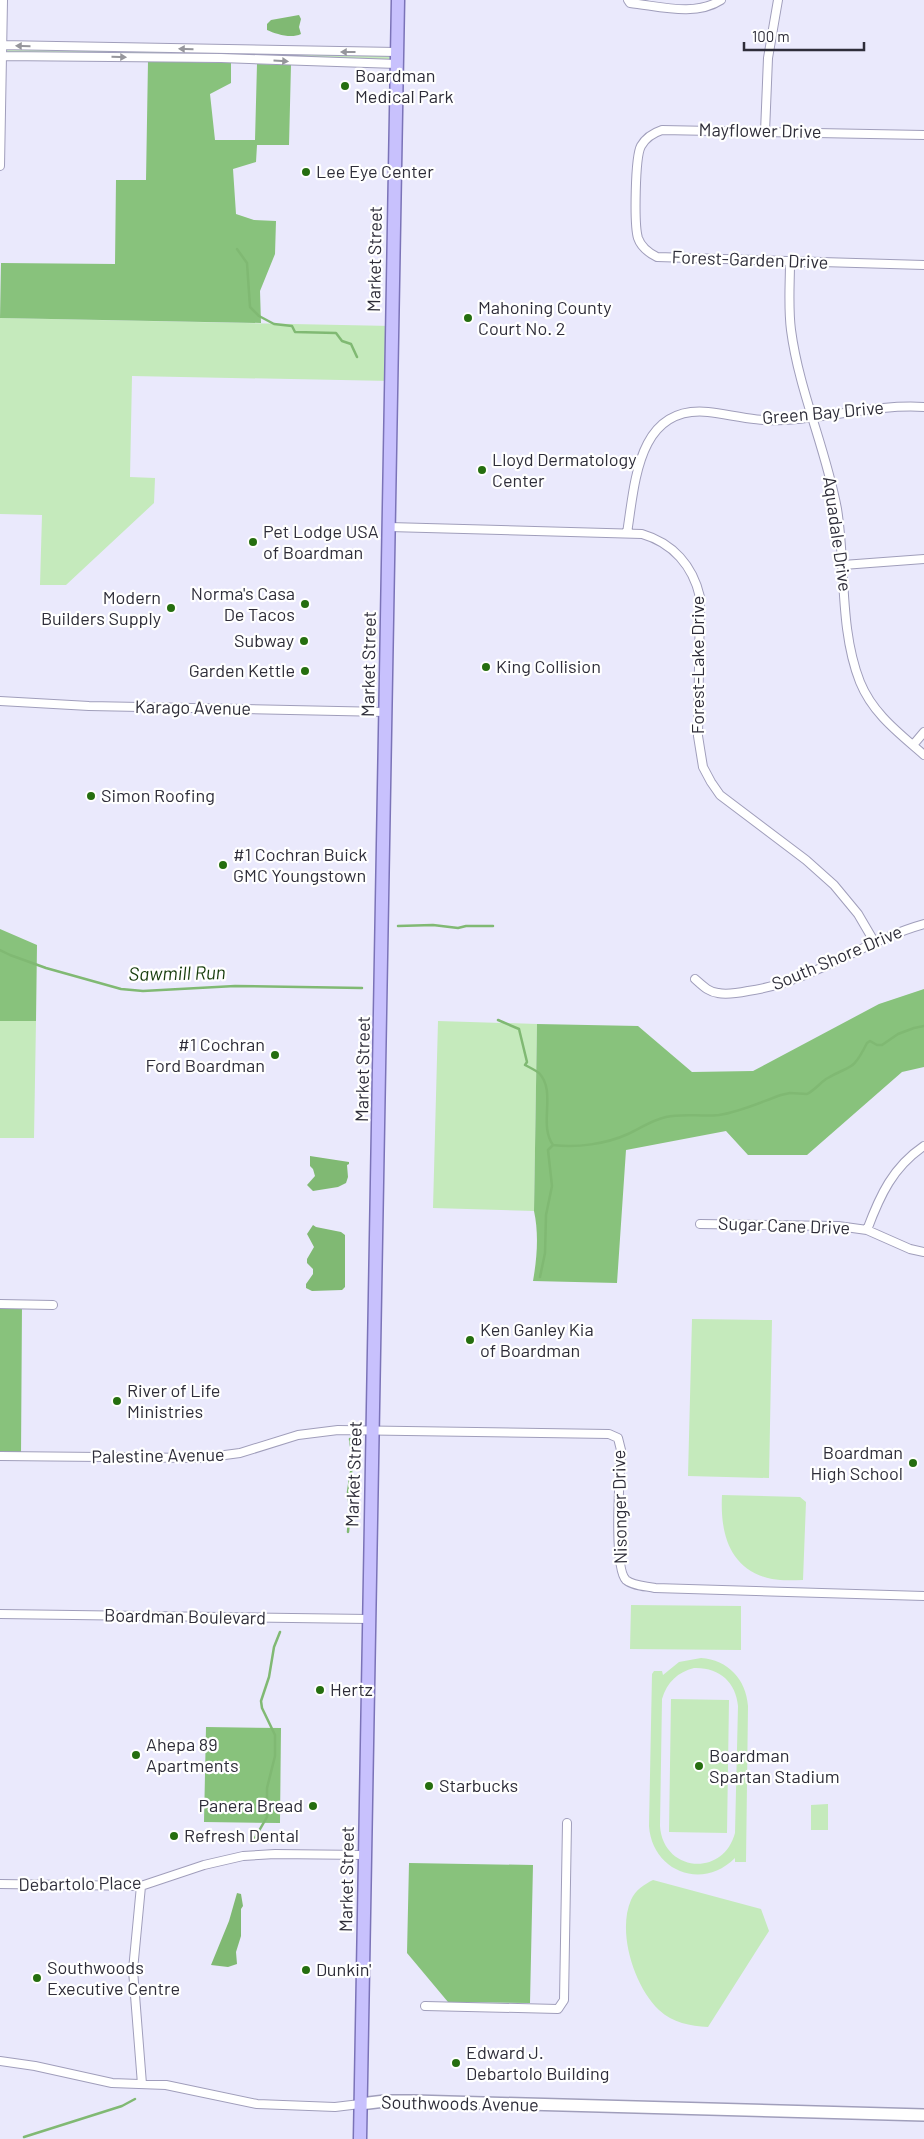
<svg xmlns="http://www.w3.org/2000/svg" width="924" height="2139" font-family="Barlow,sans-serif">
<style>
.green{fill:#c5eabc;fill-rule:evenodd}
.forest{fill:#88c27c}
.water{fill:#80b973}
.lines{fill:none;stroke-linecap:round;stroke-linejoin:round}
.stream{stroke:#80b973;stroke-width:2.5}
.street-casing{stroke:#a09ebb;stroke-width:10}
.secondary-casing{stroke:#a09ebb;stroke-width:14}
.primary-casing{stroke:#7b73b8;stroke-width:15}
.street{stroke:#fff;stroke-width:8}
.secondary{stroke:#fff;stroke-width:11}
.primary{stroke:#c8c1fd;stroke-width:12}
.oneway{fill:#96969c}
.poi-dot{fill:#256e0f;stroke:#fff;stroke-width:2}
.labels{text-anchor:middle;stroke-width:4.5;stroke-linejoin:round;paint-order:stroke}
.poi-label{font-size:18px;fill:#2e2d39;stroke:#fff;text-anchor:start}
.street-label{font-size:18px;fill:#2e2d39;stroke:#fff}
.water-label{font-size:19px;font-style:italic;fill:#163c0c;stroke:#fff}
</style>
<rect width="100%" height="100%" fill="#eae9fc"/>
<path class="green" d="M 0,45 L 397,52 L 397,64 L 0,56 Z
M 0,318 L 392,326 L 391,381 L 132,376 L 130,477 L 155,478 L 154,503 L 66,585 L 40,585 L 42,515 L 0,514 Z
M 0,1021 L 36,1021 L 34,1138 L 0,1138 Z
M 438,1021 L 537,1024 L 534,1211 L 433,1208 Z
M 692,1319 L 772,1320 L 769,1478 L 688,1476 Z
M 722,1495 L 800,1497 L 806,1502 L 803,1580 C 793,1580 783,1581 772,1579 C 729,1570 720,1533 722,1495 Z
M 631,1605 L 741,1606 L 741,1650 L 630,1649 Z
M 701,1658 C 728,1660 746,1679 748,1706 L 746,1862 L 735,1862 L 735,1858 C 702,1891 652,1871 649,1826 L 652,1674 L 654,1671 L 662,1671 L 663,1675 L 679,1662 ZM 694,1668 C 719,1667 736,1682 738,1706 L 735,1833 C 723,1878 663,1872 660,1826 L 662,1699 C 667,1682 678,1672 694,1668 Z
M 671,1699 L 729,1700 L 727,1833 L 669,1832 Z
M 828,1804 L 828,1830 L 811,1830 L 811,1805 Z
M 653,1880 L 761,1909 L 769,1931 L 708,2027 C 690,2026 673,2023 659,2010 C 634,1986 617,1932 631,1900 C 635,1890 645,1884 653,1880 Z"/>
<path class="forest" d="M 148,61 L 231,63 L 231,83 L 210,94 L 215,140 L 255,140 L 257,64 L 291,65 L 289,145 L 257,145 L 256,162 L 233,169 L 236,214 L 254,220 L 276,221 L 275,254 L 260,291 L 261,323 L 0,318 L 1,263 L 115,264 L 116,180 L 146,180 Z
M 0,929 L 37,945 L 36,1021 L 0,1021 Z
M 924,989 L 924,1067 L 902,1072 L 807,1155 L 748,1155 L 726,1131 L 626,1150 L 617,1283 L 533,1281 C 537,1258 539,1234 534,1211 L 537,1024 L 638,1026 L 692,1072 L 753,1071 L 879,1004 Z
M 0,1304 L 22,1304 L 21,1456 L 0,1456 Z
M 206,1727 L 281,1728 L 280,1823 L 204,1822 Z
M 409,1863 L 533,1865 L 530,2003 L 448,2002 L 407,1953 Z"/>
<path class="water" d="M 299,15 L 301,19 L 299,27 L 301,34 C 291,39 276,34 267,30 L 267,24 L 271,20 Z
M 310,1156 L 349,1162 L 349,1164 L 347,1165 L 348,1177 L 346,1183 L 338,1187 L 313,1191 L 307,1185 L 315,1176 L 313,1169 L 310,1166 Z
M 313,1225 L 316,1227 L 341,1232 L 345,1235 L 345,1287 L 342,1290 L 312,1291 L 306,1288 L 306,1284 L 313,1274 L 313,1269 L 307,1263 L 307,1259 L 314,1247 L 307,1234 Z
M 237,1893 L 241,1894 L 243,1906 L 241,1909 L 241,1936 L 236,1952 L 237,1964 L 228,1967 L 211,1965 L 229,1921 Z"/>
<g class="lines">
<path class="stream" d="M 237,249 L 247,263 L 250,307 L 259,316 L 274,324 L 292,326 L 295,332 L 336,333 L 342,341 L 351,344 L 357,357
M 398,926 L 433,925 L 458,928 L 466,926 L 493,926
M 0,950 L 10,955 L 46,968 L 121,989 L 143,991 L 235,986 L 362,988
M 498,1020 L 519,1029 L 527,1062 L 525,1065 C 529,1067 535,1070 539,1073 C 557,1092 538,1124 553,1145 C 577,1148 606,1144 628,1134 C 641,1128 652,1120 666,1117 C 683,1113 702,1117 719,1115 C 740,1112 761,1102 781,1095 L 790,1093 L 807,1094 C 815,1090 819,1084 826,1079 C 851,1064 852,1073 867,1043 L 870,1041 L 877,1045 L 882,1045 L 898,1034 L 914,1028 L 924,1026
M 540,1277 L 545,1253 L 546,1215 L 552,1186 L 548,1150 L 553,1145
M 348,1532 L 350,1508 L 348,1492 L 353,1459 L 350,1439
M 252,1843 L 267,1817 L 267,1788 L 275,1756 L 275,1735 L 262,1708 L 261,1701 L 269,1677 L 274,1647 L 280,1632
M 24,2137 L 122,2106 L 135,2099"/>
<defs>
<path id="street" d="M 628,0 L 630,3 C 659,6 695,17 721,0
M 0,45 L 397,52
M 0,56 L 221,58 L 397,64
M 765,132 L 768,58 L 778,0
M 924,135 L 662,130 C 653,133 646,137 641,146 C 635,157 634,225 638,238 C 641,247 649,253 657,257 L 924,265
M 0,166 L 3,0
M 790,262 C 790,284 788,307 791,330 C 799,391 826,449 837,509 C 846,565 839,629 860,682 C 873,714 899,733 924,755
M 389,527 L 642,534 C 673,543 693,566 700,597 L 698,736 L 703,767 L 711,782 L 720,795 L 806,860 L 834,885 L 858,914 L 875,943
M 627,533 C 635,484 637,405 708,412 C 733,415 757,422 783,420 C 831,418 877,404 924,407
M 843,565 L 924,559
M 0,701 L 89,706 L 386,712
M 913,745 L 924,732
M 695,979 C 702,985 708,992 718,993 C 727,995 738,993 748,991 C 812,982 863,941 924,924
M 700,1224 L 838,1226 L 867,1230 L 910,1249 L 924,1252
M 867,1230 C 880,1195 893,1167 924,1146
M 0,1304 L 53,1305
M 0,1456 L 202,1458 L 240,1453 L 298,1435 L 338,1430 L 609,1434 L 618,1438 L 621,1450 C 620,1472 613,1568 626,1580 C 633,1586 646,1586 655,1588 L 924,1596
M 0,1614 L 369,1619
M 0,1884 L 141,1886 L 204,1865 L 243,1856 L 275,1854 L 365,1855
M 141,1886 L 133,1970 L 142,2084
M 425,2006 L 558,2009 L 564,2000 L 567,1823
M 0,2061 L 35,2066 L 112,2083 L 166,2085 L 257,2104 L 335,2107 L 360,2104"/>
<path id="secondary" d="M 360,2104 L 385,2101 L 414,2101 L 924,2115"/>
<path id="primary" d="M 360,2139 L 398,0"/>
</defs>
<use href="#street" class="street-casing"/>
<use href="#secondary" class="secondary-casing"/>
<use href="#primary" class="primary-casing"/>
<use href="#street" class="street"/>
<use href="#secondary" class="secondary"/>
<use href="#primary" class="primary"/>
</g>
<defs><path id="oneway-solid" d="M-6-.8H1V-3.2L6.5 0L1 3.2V.8H-6Z" transform="scale(1.25)"/></defs>
<g class="oneway">
<use href="#oneway-solid" transform="translate(23 46) rotate(-179)"/>
<use href="#oneway-solid" transform="translate(186 49) rotate(-179)"/>
<use href="#oneway-solid" transform="translate(348 52) rotate(-180)"/>
<use href="#oneway-solid" transform="translate(119 57) rotate(1)"/>
<use href="#oneway-solid" transform="translate(281 61) rotate(3)"/>
</g>
<g class="poi-dot">
<circle cx="345" cy="86" r="5"/>
<circle cx="306" cy="172" r="5"/>
<circle cx="468" cy="318" r="5"/>
<circle cx="482" cy="470" r="5"/>
<circle cx="253" cy="542" r="5"/>
<circle cx="305" cy="604" r="5"/>
<circle cx="171" cy="608" r="5"/>
<circle cx="304" cy="641" r="5"/>
<circle cx="486" cy="667" r="5"/>
<circle cx="305" cy="671" r="5"/>
<circle cx="91" cy="796" r="5"/>
<circle cx="223" cy="865" r="5"/>
<circle cx="275" cy="1055" r="5"/>
<circle cx="470" cy="1340" r="5"/>
<circle cx="117" cy="1401" r="5"/>
<circle cx="913" cy="1463" r="5"/>
<circle cx="320" cy="1690" r="5"/>
<circle cx="136" cy="1755" r="5"/>
<circle cx="699" cy="1766" r="5"/>
<circle cx="429" cy="1786" r="5"/>
<circle cx="313" cy="1806" r="5"/>
<circle cx="174" cy="1836" r="5"/>
<circle cx="306" cy="1970" r="5"/>
<circle cx="37" cy="1978" r="5"/>
<circle cx="456" cy="2063" r="5"/>
</g>
<g class="labels">
<g class="poi-label">
<text x="355" y="82">Boardman<tspan x="355" dy="21">Medical Park</tspan></text>
<text x="316" y="178">Lee Eye Center</text>
<text x="478" y="314">Mahoning County<tspan x="478" dy="21">Court No. 2</tspan></text>
<text x="492" y="466">Lloyd Dermatology<tspan x="492" dy="21">Center</tspan></text>
<text x="263" y="538">Pet Lodge USA<tspan x="263" dy="21">of Boardman</tspan></text>
<text x="295" y="600" text-anchor="end">Norma's Casa<tspan x="295" dy="21">De Tacos</tspan></text>
<text x="161" y="604" text-anchor="end">Modern<tspan x="161" dy="21">Builders Supply</tspan></text>
<text x="294" y="647" text-anchor="end">Subway</text>
<text x="496" y="673">King Collision</text>
<text x="295" y="677" text-anchor="end">Garden Kettle</text>
<text x="101" y="802">Simon Roofing</text>
<text x="233" y="861">#1 Cochran Buick<tspan x="233" dy="21">GMC Youngstown</tspan></text>
<text x="265" y="1051" text-anchor="end">#1 Cochran<tspan x="265" dy="21">Ford Boardman</tspan></text>
<text x="480" y="1336">Ken Ganley Kia<tspan x="480" dy="21">of Boardman</tspan></text>
<text x="127" y="1397">River of Life<tspan x="127" dy="21">Ministries</tspan></text>
<text x="903" y="1459" text-anchor="end">Boardman<tspan x="903" dy="21">High School</tspan></text>
<text x="330" y="1696">Hertz</text>
<text x="146" y="1751">Ahepa 89<tspan x="146" dy="21">Apartments</tspan></text>
<text x="709" y="1762">Boardman<tspan x="709" dy="21">Spartan Stadium</tspan></text>
<text x="439" y="1792">Starbucks</text>
<text x="303" y="1812" text-anchor="end">Panera Bread</text>
<text x="184" y="1842">Refresh Dental</text>
<text x="47" y="1974">Southwoods<tspan x="47" dy="21">Executive Centre</tspan></text>
<text x="316" y="1976">Dunkin'</text>
<text x="466" y="2059">Edward J.<tspan x="466" dy="21">Debartolo Building</tspan></text>
</g>
<g class="street-label">
<text transform="translate(760 131) rotate(1)" y="6">Mayflower Drive</text>
<text transform="translate(375 259) rotate(-89)" y="6">Market Street</text>
<text transform="translate(750 260) rotate(2)" y="6">Forest-Garden Drive</text>
<text transform="translate(823 413) rotate(-5)" y="6">Green Bay Drive</text>
<text transform="translate(837 534) rotate(82)" y="6">Aquadale Drive</text>
<text transform="translate(369 664) rotate(-89)" y="6">Market Street</text>
<text transform="translate(698 665) rotate(-90)" y="6">Forest-Lake Drive</text>
<text transform="translate(193 708) rotate(1)" y="6">Karago Avenue</text>
<text transform="translate(837 958) rotate(-23)" y="6">South Shore Drive</text>
<text transform="translate(363 1069) rotate(-89)" y="6">Market Street</text>
<text transform="translate(784 1226) rotate(2)" y="6">Sugar Cane Drive</text>
<text transform="translate(158 1456) rotate(-1)" y="6">Palestine Avenue</text>
<text transform="translate(354 1474) rotate(-88)" y="6">Market Street</text>
<text transform="translate(620 1507) rotate(-91)" y="6">Nisonger Drive</text>
<text transform="translate(185 1617) rotate(1)" y="6">Boardman Boulevard</text>
<text transform="translate(347 1879) rotate(-89)" y="6">Market Street</text>
<text transform="translate(80 1884) rotate(-1)" y="6">Debartolo Place</text>
<text transform="translate(460 2104) rotate(1)" y="6">Southwoods Avenue</text>
</g>
<g class="water-label">
<text transform="translate(177 973) rotate(-1)" y="7">Sawmill Run</text>
</g>
</g>
<path d="M744 42v8h120v-8" fill="none" stroke="#2e2d39" stroke-width="2.5"/>
<text x="752" y="42" font-size="15" fill="#2e2d39" stroke="#ffffff" stroke-width="4" paint-order="stroke">100 m</text>
</svg>
